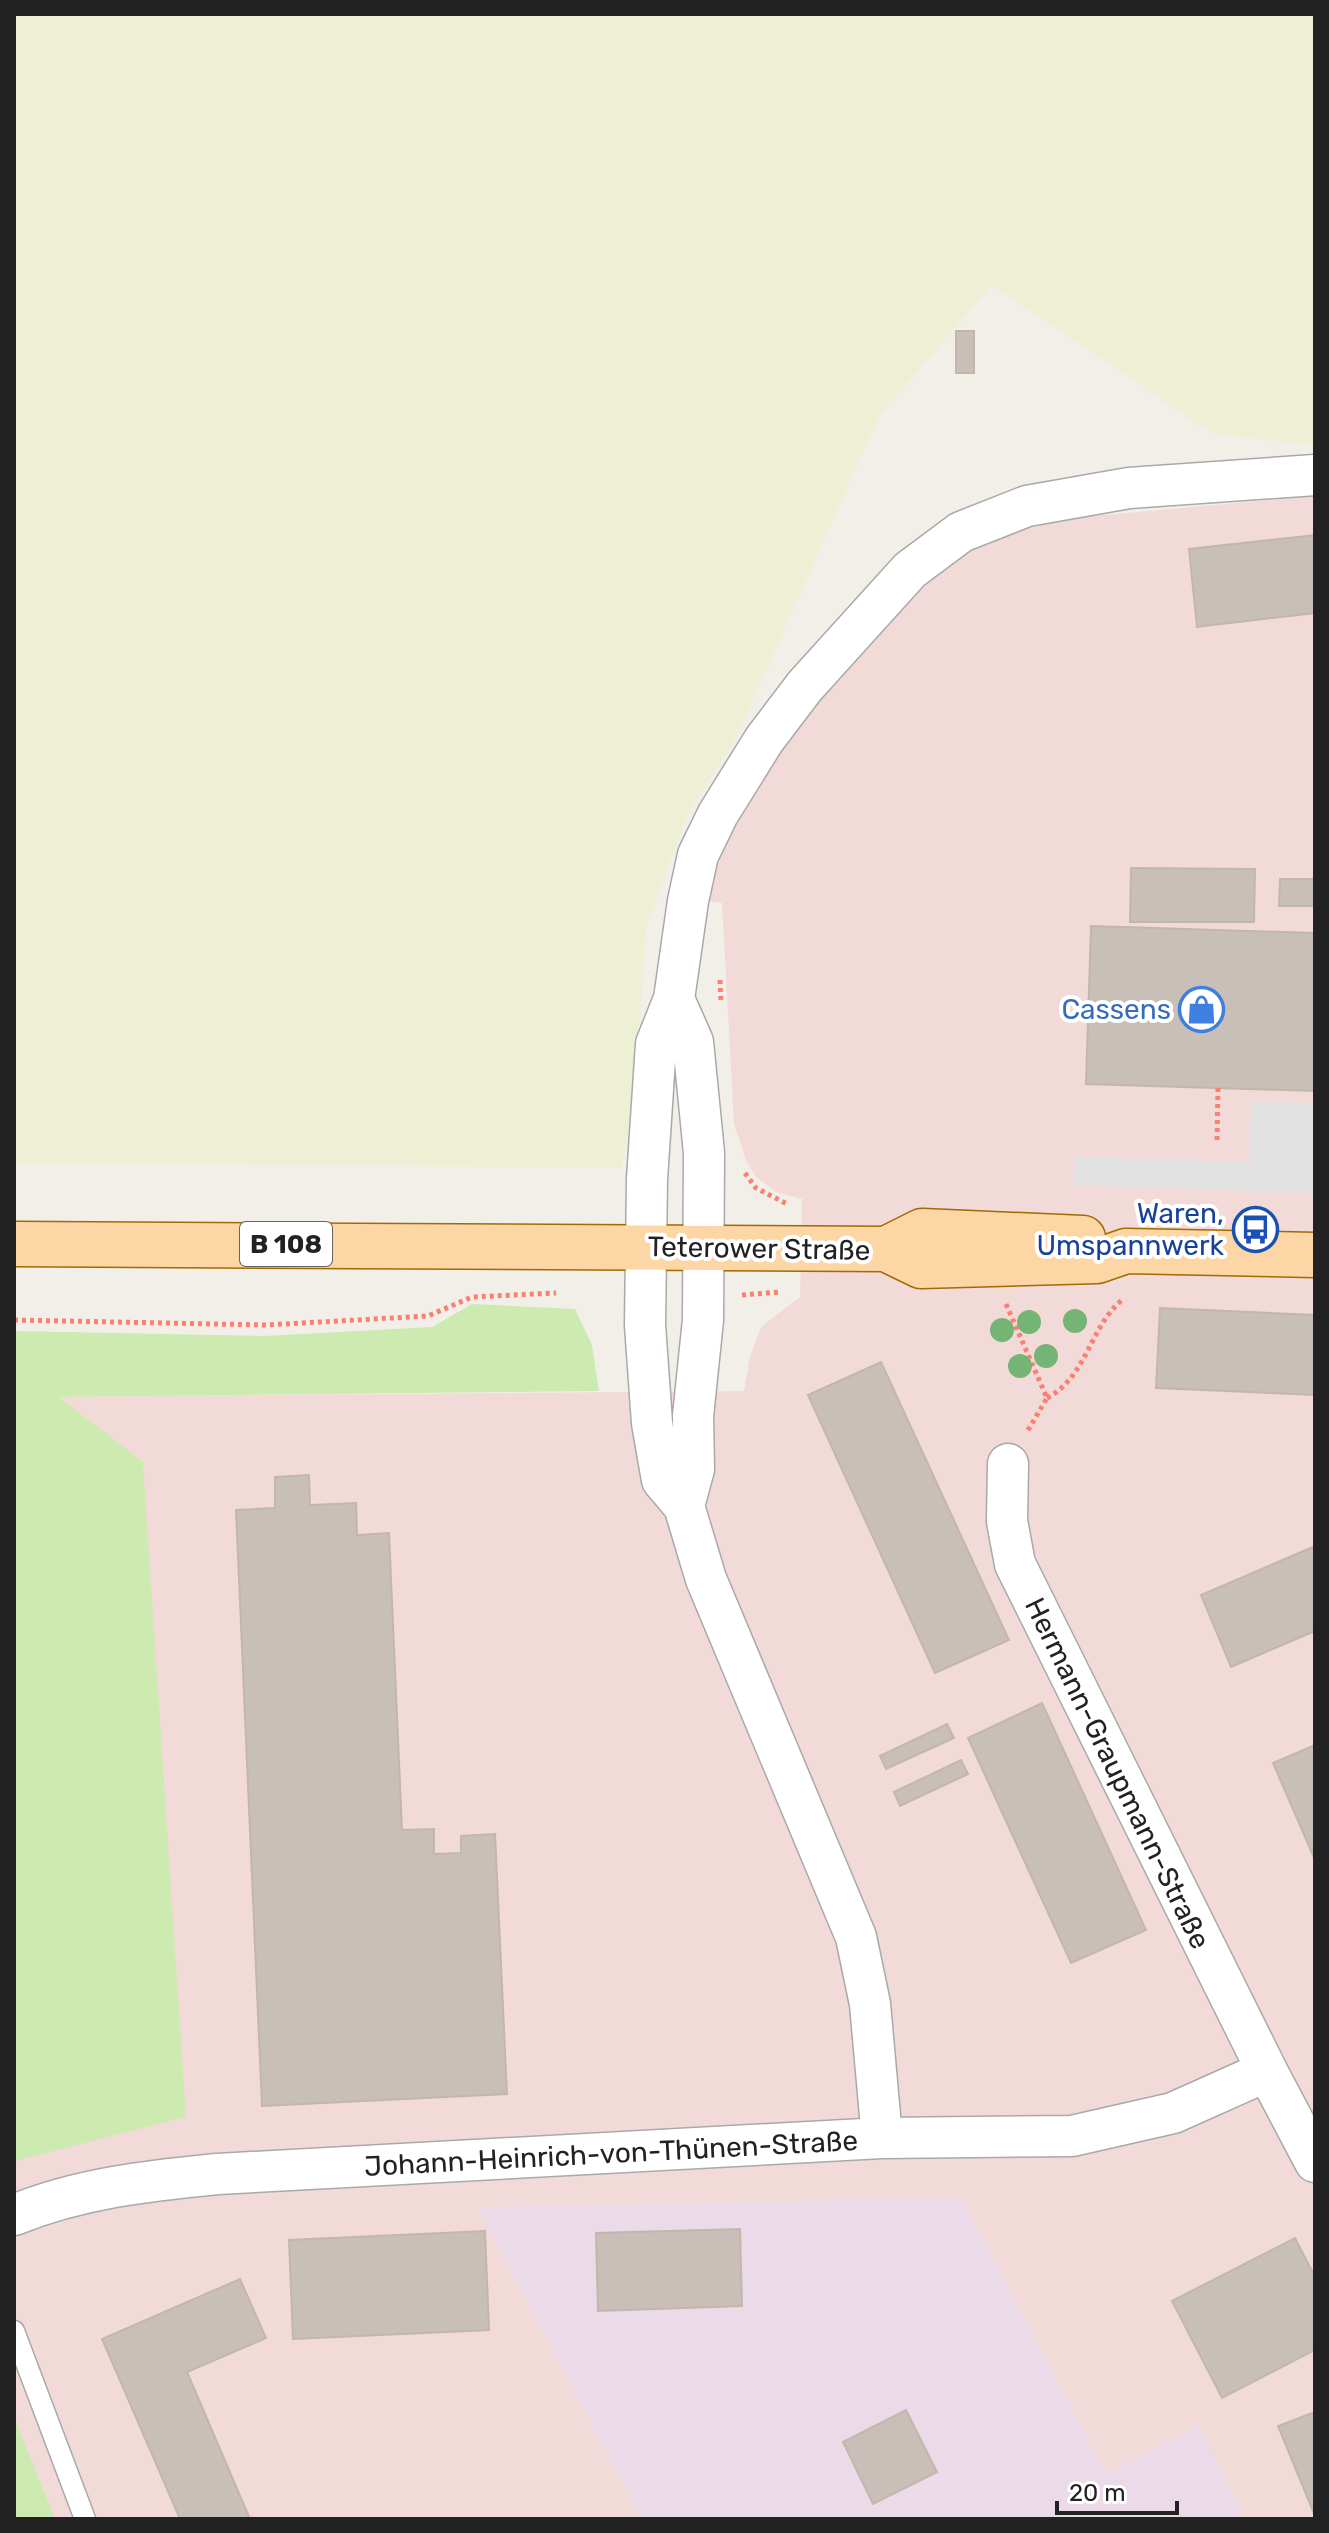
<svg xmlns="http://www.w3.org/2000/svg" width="1329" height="2533" font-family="Rubik,sans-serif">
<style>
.commercial{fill:#f2dad9}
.industrial{fill:#ebdbe8}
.farmland{fill:#eef0d5}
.grass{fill:#cdebb0}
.parking{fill:#e2e2e2}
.building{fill:#c7bfb8;stroke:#c4b6ab;stroke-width:2}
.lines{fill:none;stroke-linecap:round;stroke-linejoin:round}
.service-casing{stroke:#a9a9a9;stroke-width:23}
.minor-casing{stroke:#a9a9a9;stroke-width:43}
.primary-casing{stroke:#a06b00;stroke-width:47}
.path{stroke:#fa8072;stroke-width:5;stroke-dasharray:4 4;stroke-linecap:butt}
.service{stroke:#fff;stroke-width:20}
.minor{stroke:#fff;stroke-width:40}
.primary{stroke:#fcd6a4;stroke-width:44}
.tree{fill:#74b475}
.labels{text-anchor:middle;stroke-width:8;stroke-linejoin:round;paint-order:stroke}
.shield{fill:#fff;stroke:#646464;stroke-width:2}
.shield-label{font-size:26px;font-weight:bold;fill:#222}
.shop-label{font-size:28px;fill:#366cbe;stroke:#fff;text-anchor:end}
.transit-label{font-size:28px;fill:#164399;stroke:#fff;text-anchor:end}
.street-label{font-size:28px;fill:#222;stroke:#fff}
</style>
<rect width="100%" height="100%" fill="#f2efe9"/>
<path class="commercial" d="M 1315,496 L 1315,2519 L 14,2519 L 14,1397 L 744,1391 L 750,1357 L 761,1327 L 800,1297 L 802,1199 L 776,1192 L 756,1177 L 746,1160 L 734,1124 L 722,903 L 708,901 L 715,871 L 745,801 L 785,735 L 882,619 L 988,532 L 1093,505 L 1093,516 Z"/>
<path class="industrial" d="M 961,2198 L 1106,2474 L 1199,2425 L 1245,2519 L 642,2519 L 477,2207 Z"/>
<path class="farmland" d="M 14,14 L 1315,14 L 1315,445 L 1212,434 L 992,285 L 879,416 L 738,734 L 687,816 L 646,927 L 635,1102 L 621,1168 L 14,1163 Z"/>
<path class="grass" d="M 472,1304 L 575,1309 L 592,1345 L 599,1391 L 59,1397 L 143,1462 L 186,2117 L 14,2161 L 14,1331 L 263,1336 L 432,1327 Z
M 14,2417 L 55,2519 L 14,2519 Z"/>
<path class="parking" d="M 1251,1101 L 1315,1103 L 1315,1193 L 1073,1185 L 1075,1157 L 1249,1162 Z"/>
<path class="building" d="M 956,331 L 974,331 L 974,373 L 956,373 Z
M 1315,535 L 1315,613 L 1197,627 L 1189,549 Z
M 1131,868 L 1255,869 L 1254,922 L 1130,922 Z
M 1280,879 L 1315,879 L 1315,906 L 1279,906 Z
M 1091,926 L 1315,933 L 1315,1091 L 1086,1084 Z
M 1160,1308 L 1315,1315 L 1315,1395 L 1156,1388 Z
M 881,1362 L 1009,1640 L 935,1673 L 808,1395 Z
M 309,1475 L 310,1505 L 356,1503 L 357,1535 L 389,1533 L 402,1830 L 434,1829 L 434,1854 L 461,1853 L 461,1836 L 495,1834 L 507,2094 L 262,2106 L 236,1510 L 275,1508 L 275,1477 Z
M 1315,1546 L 1315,1631 L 1231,1667 L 1201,1595 Z
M 1042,1703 L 1146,1930 L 1071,1963 L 968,1738 Z
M 947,1724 L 954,1738 L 886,1769 L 880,1756 Z
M 1315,1745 L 1315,1860 L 1273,1763 Z
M 961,1760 L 968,1774 L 900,1806 L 894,1792 Z
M 740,2229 L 742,2306 L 598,2311 L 596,2233 Z
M 485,2231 L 489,2330 L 293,2339 L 289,2240 Z
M 1295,2238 L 1315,2277 L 1315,2350 L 1222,2398 L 1172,2301 Z
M 240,2279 L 266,2338 L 187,2372 L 250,2519 L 180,2519 L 102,2339 Z
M 906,2410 L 937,2472 L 873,2504 L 843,2442 Z
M 1315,2412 L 1315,2516 L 1278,2426 Z"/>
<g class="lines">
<defs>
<path id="service" d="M 14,2331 L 85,2519"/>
<path id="minor" d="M 674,999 L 693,1042 L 704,1153 L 703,1320 L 693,1416 L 694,1469 L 684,1506
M 1008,1464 L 1007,1521 L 1015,1564 L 1267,2071
M 882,2138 L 870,2004 L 856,1937 L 706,1579 L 684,1506 L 662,1480 L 652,1423 L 645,1325 L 647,1179 L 656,1044 L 674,999 L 688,901 L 698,855 L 718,814 L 764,740 L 805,686 L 910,570 L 961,532 L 1027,506 L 1129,488 L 1315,475
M 14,2215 C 80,2188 147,2181 217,2174 L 882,2138 L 1072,2136 L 1173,2113 L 1267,2071 L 1315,2162"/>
<path id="primary" d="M 14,1244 L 886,1249 L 921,1266 L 1097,1261 L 1126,1251 L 1315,1255
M 886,1249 L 922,1231 L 1083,1238"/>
</defs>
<use href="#service" class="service-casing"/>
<use href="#minor" class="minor-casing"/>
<use href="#primary" class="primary-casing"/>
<path class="path" d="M 720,980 L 721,1002
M 1217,1140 L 1218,1088
M 745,1173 L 756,1188 L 787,1204
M 742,1295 L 780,1292
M 1006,1304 L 1047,1398 L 1027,1432
M 14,1320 L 266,1325 L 428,1316 L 472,1297 L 556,1293
M 1047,1398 C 1087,1377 1089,1328 1122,1300"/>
<use href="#service" class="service"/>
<use href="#minor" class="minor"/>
<use href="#primary" class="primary"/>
</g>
<g class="tree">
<circle cx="1075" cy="1321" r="12"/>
<circle cx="1029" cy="1322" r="12"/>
<circle cx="1002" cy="1330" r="12"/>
<circle cx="1046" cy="1356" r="12"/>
<circle cx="1020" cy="1366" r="12"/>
</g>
<defs>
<symbol id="shop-ring" viewBox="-11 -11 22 22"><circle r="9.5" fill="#fff" stroke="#3f7fe0" stroke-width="1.5"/><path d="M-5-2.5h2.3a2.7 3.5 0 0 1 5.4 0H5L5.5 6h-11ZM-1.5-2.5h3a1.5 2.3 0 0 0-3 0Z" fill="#3f7fe0"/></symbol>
<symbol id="bus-ring" viewBox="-11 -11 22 22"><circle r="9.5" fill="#fff" stroke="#1a4fb4" stroke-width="1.5"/><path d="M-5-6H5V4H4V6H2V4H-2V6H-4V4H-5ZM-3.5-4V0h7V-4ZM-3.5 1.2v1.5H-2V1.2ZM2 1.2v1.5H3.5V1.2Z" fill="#1a4fb4"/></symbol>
</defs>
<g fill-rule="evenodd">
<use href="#shop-ring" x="1176" y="984" width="51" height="51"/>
<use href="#bus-ring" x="1230" y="1204" width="51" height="51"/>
</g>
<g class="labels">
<rect class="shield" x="240" y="1222" width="92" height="44" rx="6"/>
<g class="shield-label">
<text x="286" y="1253">B 108</text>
</g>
<g class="shop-label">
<text x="1171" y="1019">Cassens</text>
</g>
<g class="transit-label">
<text x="1224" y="1223">Waren,<tspan x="1224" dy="32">Umspannwerk</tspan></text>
</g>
<g class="street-label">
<text transform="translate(759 1248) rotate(1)" y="10">Teterower Straße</text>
<text transform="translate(1118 1773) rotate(64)" y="10">Hermann-Graupmann-Straße</text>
<text transform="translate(611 2153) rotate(-3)" y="10">Johann-Heinrich-von-Thünen-Straße</text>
</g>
</g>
<rect width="1329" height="2533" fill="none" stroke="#222222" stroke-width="32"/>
<path d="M1057 2501v12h120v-12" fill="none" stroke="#222222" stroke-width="4"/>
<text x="1069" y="2501" font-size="24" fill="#222222" stroke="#ffffff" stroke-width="6" paint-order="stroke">20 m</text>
</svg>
